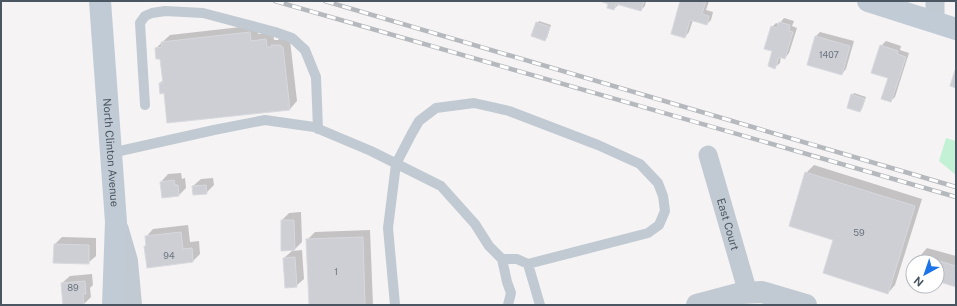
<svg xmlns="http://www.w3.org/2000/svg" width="957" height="306" font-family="'Public Sans',sans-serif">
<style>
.green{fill:#c3f1d5}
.shadow{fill:#0003}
.building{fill:#cdcfd5;stroke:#d7d9de}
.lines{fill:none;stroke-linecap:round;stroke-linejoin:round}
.service{stroke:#c1cad2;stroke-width:10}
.minor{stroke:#c1cad2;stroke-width:19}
.tertiary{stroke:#c1cad2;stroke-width:22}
.secondary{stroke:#c1cbd6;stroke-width:22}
.rail-casing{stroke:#b5b8bd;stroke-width:4.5}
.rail{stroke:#fff;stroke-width:3;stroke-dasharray:9;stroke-linecap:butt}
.labels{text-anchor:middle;stroke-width:4;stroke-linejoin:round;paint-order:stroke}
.number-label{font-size:9px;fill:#6b747e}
.street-label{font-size:11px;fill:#4a5661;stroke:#fff}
</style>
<rect width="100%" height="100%" fill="#f5f3f3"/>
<path class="green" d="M 946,138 L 956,141 L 956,175 L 939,161 Z"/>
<path class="shadow" d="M 603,1 L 646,1 L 645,6 L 641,10 L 619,4 L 614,9 L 609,3 Z
M 681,1 L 709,1 L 706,10 L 713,12 L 711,20 L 707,24 L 693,20 L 689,32 L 685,37 Z
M 784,18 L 794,21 L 792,26 L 797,28 L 789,53 L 785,58 L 781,56 L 780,63 L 775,67 L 772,27 L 776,23 L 779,24 Z
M 539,21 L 551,25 L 547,38 L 545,40 L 537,23 Z
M 258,25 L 258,34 L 273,32 L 274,40 L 278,40 L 280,38 L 290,40 L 297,101 L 290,109 L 164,92 L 160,83 L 163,80 L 161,58 L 156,48 L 170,35 Z
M 820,32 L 854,41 L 846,69 L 842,74 L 816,36 Z
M 886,41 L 901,46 L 900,50 L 909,53 L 895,97 L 891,101 L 889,77 L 881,46 Z
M 854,93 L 866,97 L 862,109 L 860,111 L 852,95 Z
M 814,165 L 922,199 L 895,285 L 888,293 L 834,239 L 806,173 Z
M 181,173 L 182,179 L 185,178 L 186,188 L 179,195 L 161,182 L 168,174 Z
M 213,178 L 214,185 L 206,193 L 193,186 L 201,179 Z
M 301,212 L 302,242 L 293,251 L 302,250 L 304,279 L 296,286 L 284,258 L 293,250 L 282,220 L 289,213 Z
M 188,225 L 190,242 L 199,241 L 200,254 L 193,261 L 145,246 L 147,245 L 146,237 L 153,229 Z
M 370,230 L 373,305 L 310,305 L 307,240 L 315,232 Z
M 62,237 L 96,238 L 96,256 L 88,263 L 55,244 Z
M 927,248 L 956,256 L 956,286 L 937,280 L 937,262 L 918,262 L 920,256 Z
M 92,274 L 93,285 L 90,288 L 91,297 L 83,305 L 64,305 L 62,283 L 70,276 Z"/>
<path class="building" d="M 600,1 L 644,1 L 641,11 L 616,4 L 614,10 L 607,8 L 608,4 Z
M 680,1 L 706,1 L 702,14 L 709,16 L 707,25 L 690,20 L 685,38 L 671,34 Z
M 536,22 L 550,27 L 545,41 L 531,36 Z
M 779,22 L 790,25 L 789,31 L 793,32 L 785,59 L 779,57 L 775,69 L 768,66 L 772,51 L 764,49 L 771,26 L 777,28 Z
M 250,32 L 251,41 L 266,39 L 267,47 L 271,47 L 271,45 L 281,45 L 281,47 L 283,47 L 290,110 L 167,123 L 164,93 L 160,94 L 159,83 L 163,83 L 160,59 L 156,59 L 155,48 L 162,47 L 161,42 Z
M 815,36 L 850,46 L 842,75 L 807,65 Z
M 880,45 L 898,51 L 897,54 L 906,57 L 891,102 L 881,99 L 888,78 L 871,73 Z
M 955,70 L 956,71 L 956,88 L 950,86 Z
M 851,94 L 865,99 L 860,112 L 847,108 Z
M 805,172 L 915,206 L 888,294 L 823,273 L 833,240 L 789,226 Z
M 174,180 L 175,185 L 178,185 L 179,196 L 162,198 L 160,182 Z
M 206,185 L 207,194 L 193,195 L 192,186 Z
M 281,220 L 294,220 L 295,250 L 281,251 Z
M 181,232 L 183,249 L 192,248 L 193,262 L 147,268 L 144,246 L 146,246 L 145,236 Z
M 363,237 L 365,305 L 309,305 L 306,239 Z
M 54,244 L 89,245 L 89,264 L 53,263 Z
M 919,255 L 956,266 L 956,287 L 937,281 L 937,262 L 917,262 Z
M 295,257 L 297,287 L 285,288 L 283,258 Z
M 85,281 L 86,294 L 83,294 L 84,305 L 63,305 L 61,283 Z"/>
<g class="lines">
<path class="service" d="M 145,105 L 140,23 L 145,16 L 152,13 L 165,11 L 203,13 L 275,32 L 292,38 L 305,50 L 316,77 L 318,129
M 111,153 L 214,130 L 265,120 L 314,127 L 371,151 L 441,186 L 475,224 L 489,246 L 502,259 L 517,259 L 528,264 L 540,305
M 502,259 L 507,282 L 511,293 L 508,305
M 395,305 L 388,228 L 396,164 L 411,135 L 419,121 L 436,108 L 474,103 L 509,111 L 598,145 L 640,164 L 658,183 L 663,196 L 665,211 L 659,225 L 648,233 L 528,264"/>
<g class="minor">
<path d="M 935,23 L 935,1"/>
<path id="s1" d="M 708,155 L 748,293"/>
</g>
<path class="tertiary" d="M 118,230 L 127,261 L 131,305
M 697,305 L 742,293 L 762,292 L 806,305"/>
<g class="secondary">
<path id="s2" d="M 100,1 L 116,222 L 113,305"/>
<path d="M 868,1 L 956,29"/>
</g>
<defs>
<path id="rail" d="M 275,1 L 956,197
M 325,1 L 956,187"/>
</defs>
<use href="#rail" class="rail-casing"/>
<use href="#rail" class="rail"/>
</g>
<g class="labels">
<g class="number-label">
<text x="829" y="58">1407</text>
<text x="859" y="236">59</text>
<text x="169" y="259">94</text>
<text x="336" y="275">1</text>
<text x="73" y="291">89</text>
</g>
<g class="street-label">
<text dy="4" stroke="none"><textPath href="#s2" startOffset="152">North Clinton Avenue</textPath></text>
<text dy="4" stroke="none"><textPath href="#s1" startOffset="72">East Court</textPath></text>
</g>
</g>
<rect width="957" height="306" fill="none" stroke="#4a5661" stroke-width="4"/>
<g transform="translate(925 274) rotate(220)"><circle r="19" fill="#ffffff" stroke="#b7bbc0"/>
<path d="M0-3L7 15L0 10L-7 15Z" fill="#1a73e8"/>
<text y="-6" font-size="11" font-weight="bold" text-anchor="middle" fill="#4a5661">N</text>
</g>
</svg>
